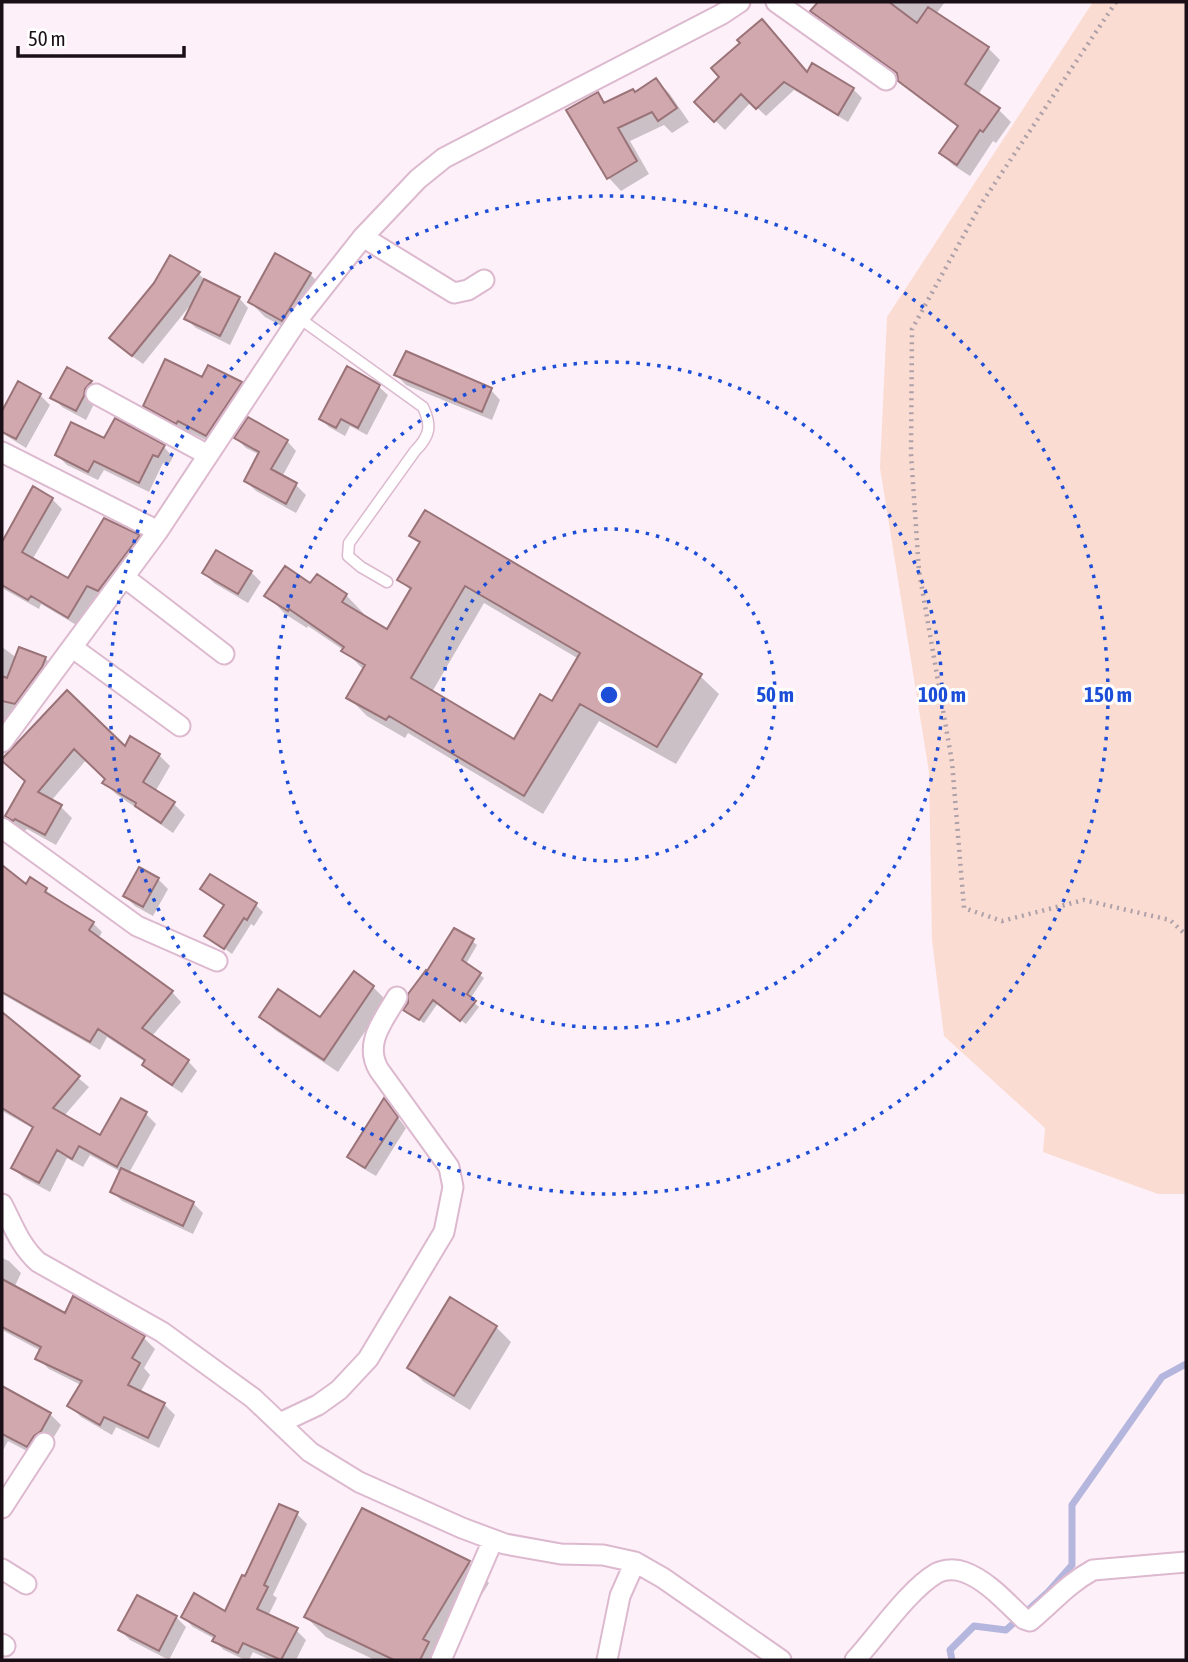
<svg xmlns="http://www.w3.org/2000/svg" width="1188" height="1662" font-family="'Asap Condensed',sans-serif">
<style>
.green{fill:#fadcd2}
.shadow{fill:#0003;fill-rule:evenodd}
.lines{fill:none;stroke-linecap:round;stroke-linejoin:round}
.stream{stroke:#b5b6dd;stroke-width:7}
.building{fill:#d1a8ae;stroke:#997378;stroke-width:2;fill-rule:evenodd}
.lane-casing{stroke:#dcb9cf;stroke-width:13}
.street-casing{stroke:#dcb9cf;stroke-width:23}
.path{stroke:#ada0a8;stroke-width:4.5;stroke-dasharray:2 5;stroke-linecap:butt}
.lane{stroke:#fff;stroke-width:10}
.street{stroke:#fff;stroke-width:19}
.ring{fill:none;stroke:#1d4ed8;stroke-width:3.5;stroke-dasharray:3.5 7}
.centre{fill:#1d4ed8;stroke:#fff;stroke-width:3.5}
.ring-label{font-size:21px;text-anchor:middle;font-weight:bold;fill:#1d4ed8;stroke:#fff;stroke-width:6;stroke-linejoin:round;paint-order:stroke}
</style>
<rect width="100%" height="100%" fill="#fef0f8"/>
<path class="green" d="M 1093,2 L 1186,2 L 1186,1194 L 1158,1194 L 1043,1152 L 1045,1128 L 944,1036 L 932,940 L 929,772 L 880,468 L 887,317 Z"/>
<path class="shadow" d="M 820,2 L 945,2 L 936,14 L 988,48 L 1000,60 L 978,95 L 999,110 L 1011,122 L 996,143 L 993,141 L 970,176 L 953,165 L 941,153 L 958,127 L 913,93 L 900,80 L 900,76 L 825,23 L 813,11 Z
M 808,74 L 853,89 L 862,98 L 848,122 L 794,90 L 766,116 L 751,102 L 725,130 L 696,102 Z
M 656,80 L 669,93 L 689,122 L 672,133 L 664,125 L 630,141 L 649,174 L 621,191 L 608,177 L 597,94 L 607,104 L 635,93 Z
M 199,274 L 208,283 L 239,298 L 248,308 L 230,345 L 196,328 L 186,319 L 192,303 L 143,364 L 121,348 L 156,284 Z
M 310,274 L 325,289 L 298,335 L 265,317 L 250,302 Z
M 68,369 L 91,382 L 101,392 L 94,399 L 93,406 L 86,420 L 62,407 L 53,397 Z
M 396,375 L 491,390 L 500,400 L 492,420 L 406,385 Z
M 203,380 L 241,383 L 254,396 L 220,447 L 191,433 L 190,436 L 158,418 L 145,405 Z
M 19,383 L 40,395 L 50,405 L 26,448 L 2,433 L 2,414 Z
M 379,387 L 388,395 L 367,435 L 350,426 L 345,436 L 329,427 L 321,419 Z
M 236,438 L 287,441 L 296,451 L 282,477 L 296,485 L 306,495 L 296,513 L 256,491 L 246,481 L 260,455 L 246,448 Z
M 105,441 L 164,447 L 173,457 L 168,466 L 163,463 L 149,492 L 104,470 L 98,480 L 67,465 L 57,455 Z
M 52,499 L 62,509 L 32,560 L 69,580 L 138,537 L 148,546 L 108,600 L 98,594 L 78,626 L 41,604 L 39,609 L 2,588 L 2,542 Z
M 412,536 L 700,676 L 719,694 L 676,764 L 599,721 L 543,814 L 408,733 L 405,738 L 367,716 L 348,697 L 364,670 L 345,651 L 308,626 L 307,628 L 285,614 L 267,595 L 311,586 L 346,595 L 364,614 L 362,616 L 387,631 L 411,591 L 400,580 L 421,545 ZM 484,603 L 579,659 L 552,703 L 514,741 L 432,692 Z
M 251,572 L 261,582 L 248,603 L 214,583 L 204,573 Z
M 2,647 L 17,658 L 45,658 L 55,668 L 25,713 L 12,710 L 2,734 Z
M 67,692 L 125,749 L 159,755 L 170,766 L 155,792 L 174,804 L 185,815 L 173,833 L 116,794 L 105,783 L 107,779 L 87,759 L 51,801 L 61,807 L 72,818 L 56,845 L 27,829 L 25,831 L 18,827 L 7,816 L 26,782 L 3,760 Z
M 2,868 L 27,886 L 31,880 L 93,923 L 102,932 L 98,939 L 172,992 L 181,1002 L 152,1036 L 188,1061 L 197,1071 L 182,1093 L 153,1074 L 144,1065 L 145,1062 L 107,1037 L 100,1050 L 2,994 L 2,977 L 14,959 L 2,951 Z
M 211,876 L 256,905 L 263,912 L 254,926 L 251,924 L 232,954 L 207,936 L 226,906 L 203,889 Z
M 158,879 L 168,889 L 153,916 L 135,906 L 125,896 Z
M 472,941 L 477,945 L 466,964 L 484,978 L 470,999 L 479,1007 L 466,1024 L 438,1003 L 424,1023 L 410,1014 Z
M 373,987 L 386,1000 L 338,1072 L 275,1030 L 261,1017 L 320,1019 Z
M 2,1014 L 89,1087 L 64,1116 L 101,1137 L 146,1114 L 156,1124 L 129,1173 L 193,1203 L 203,1213 L 193,1234 L 122,1201 L 112,1191 L 121,1172 L 90,1155 L 83,1167 L 67,1158 L 50,1192 L 24,1178 L 13,1168 L 34,1129 L 2,1111 Z
M 385,1101 L 406,1128 L 376,1176 L 359,1166 L 349,1157 Z
M 2,1258 L 9,1261 L 21,1273 L 14,1288 L 66,1315 L 144,1338 L 155,1349 L 144,1368 L 150,1375 L 140,1393 L 164,1404 L 175,1415 L 159,1448 L 116,1427 L 112,1435 L 81,1417 L 70,1406 L 81,1385 L 49,1369 L 37,1358 L 41,1351 L 2,1330 Z
M 496,1327 L 511,1342 L 470,1410 L 424,1382 L 409,1368 Z
M 2,1388 L 50,1414 L 61,1425 L 51,1442 L 38,1457 L 8,1441 L 2,1452 Z
M 362,1511 L 469,1563 L 489,1583 L 443,1658 L 445,1660 L 375,1660 L 326,1637 L 306,1617 Z
M 297,1514 L 307,1524 L 273,1595 L 277,1598 L 268,1616 L 296,1630 L 306,1640 L 296,1660 L 270,1660 L 253,1652 L 249,1660 L 245,1660 L 224,1650 L 214,1641 L 215,1639 L 193,1627 L 183,1617 L 226,1613 L 245,1578 Z
M 176,1617 L 186,1627 L 169,1660 L 130,1640 L 120,1630 Z"/>
<g class="lines">
<path class="stream" d="M 952,1660 L 950,1650 L 974,1626 L 1006,1630 L 1048,1592 L 1072,1565 L 1072,1505 L 1162,1377 L 1186,1364"/>
</g>
<path class="building" d="M 818,2 L 889,2 L 917,23 L 928,7 L 989,47 L 965,84 L 1000,108 L 983,132 L 980,130 L 957,165 L 939,153 L 958,126 L 898,81 L 897,73 L 810,11 Z
M 762,19 L 807,72 L 812,63 L 854,88 L 838,115 L 784,82 L 756,109 L 741,94 L 714,122 L 694,102 L 719,77 L 711,68 L 740,43 L 737,40 Z
M 656,78 L 677,108 L 658,121 L 652,112 L 618,128 L 637,161 L 607,179 L 566,110 L 598,92 L 604,103 L 633,89 L 635,92 Z
M 275,253 L 311,273 L 282,321 L 248,302 Z
M 170,255 L 200,272 L 132,356 L 109,338 L 154,283 Z
M 204,279 L 240,297 L 220,336 L 184,319 Z
M 406,351 L 492,388 L 482,412 L 394,375 Z
M 165,359 L 202,377 L 208,365 L 242,382 L 206,436 L 178,421 L 176,424 L 143,406 Z
M 347,366 L 380,385 L 358,428 L 341,419 L 336,428 L 319,419 Z
M 67,367 L 92,381 L 85,389 L 84,396 L 76,411 L 50,398 Z
M 18,381 L 41,394 L 16,439 L 2,432 L 2,411 Z
M 248,417 L 288,440 L 271,469 L 297,483 L 286,504 L 244,481 L 259,452 L 234,438 Z
M 115,418 L 165,445 L 158,457 L 153,455 L 139,483 L 94,461 L 88,472 L 55,455 L 71,422 L 104,438 Z
M 33,486 L 53,498 L 22,552 L 68,578 L 104,518 L 140,535 L 98,591 L 87,586 L 68,618 L 31,596 L 28,600 L 2,585 L 2,542 Z
M 425,510 L 702,674 L 657,747 L 580,704 L 524,796 L 389,716 L 386,720 L 346,698 L 365,665 L 341,651 L 344,647 L 289,609 L 288,611 L 264,596 L 285,566 L 310,583 L 317,574 L 347,594 L 342,602 L 387,629 L 411,588 L 397,580 L 420,542 L 409,536 ZM 465,586 L 580,653 L 552,701 L 540,694 L 514,739 L 411,678 Z
M 216,550 L 252,571 L 238,594 L 202,573 Z
M 19,647 L 46,657 L 42,667 L 15,704 L 2,701 L 2,676 L 7,678 Z
M 67,690 L 125,746 L 130,736 L 160,754 L 143,782 L 175,802 L 161,823 L 135,806 L 136,803 L 102,783 L 105,779 L 74,749 L 38,792 L 62,805 L 45,835 L 15,819 L 13,821 L 5,816 L 25,781 L 2,761 L 2,759 Z
M 2,865 L 26,884 L 30,877 L 47,888 L 45,892 L 94,922 L 89,930 L 173,991 L 142,1028 L 189,1060 L 172,1085 L 142,1065 L 145,1060 L 98,1029 L 90,1042 L 2,992 Z
M 139,867 L 159,878 L 143,907 L 123,896 Z
M 210,874 L 257,903 L 247,920 L 244,918 L 224,949 L 204,936 L 224,905 L 200,889 Z
M 454,928 L 474,939 L 462,960 L 481,973 L 467,994 L 476,1001 L 460,1021 L 433,1000 L 419,1020 L 403,1010 L 408,1003 L 408,994 L 426,970 L 427,971 Z
M 354,971 L 374,986 L 324,1060 L 259,1017 L 278,989 L 320,1017 Z
M 2,1012 L 80,1076 L 53,1108 L 100,1135 L 121,1098 L 147,1112 L 117,1167 L 79,1146 L 72,1159 L 57,1150 L 39,1183 L 11,1168 L 33,1127 L 2,1108 Z
M 384,1098 L 398,1117 L 365,1168 L 347,1157 Z
M 121,1168 L 194,1202 L 183,1226 L 110,1192 Z
M 2,1279 L 65,1313 L 73,1296 L 145,1336 L 132,1358 L 140,1363 L 128,1385 L 165,1403 L 148,1438 L 104,1417 L 100,1425 L 67,1406 L 82,1381 L 35,1359 L 41,1347 L 2,1327 Z
M 450,1297 L 497,1326 L 454,1396 L 407,1368 Z
M 2,1386 L 51,1413 L 41,1431 L 34,1436 L 27,1447 L 2,1434 Z
M 279,1504 L 298,1512 L 264,1585 L 268,1587 L 257,1609 L 298,1628 L 281,1660 L 243,1643 L 238,1653 L 212,1641 L 215,1636 L 181,1617 L 194,1593 L 225,1611 L 242,1575 L 245,1576 Z
M 362,1508 L 470,1561 L 423,1639 L 429,1642 L 420,1660 L 394,1660 L 304,1617 Z
M 137,1595 L 177,1616 L 159,1651 L 118,1630 Z"/>
<g class="lines">
<defs>
<path id="lane" d="M 299,318 L 423,407 C 432,426 430,436 415,451 L 349,543 L 348,556 L 361,567 L 387,582"/>
<path id="street" d="M 776,2 L 886,80
M 363,237 L 454,293 L 468,290 L 484,280
M 96,394 L 208,455
M 2,452 L 158,531
M 124,577 L 224,654
M 73,648 L 180,726
M 2,742 L 158,531 L 299,318 L 363,237 L 418,179 L 444,158 L 722,14 L 740,2
M 2,828 L 137,926 L 217,961
M 2,1204 C 13,1225 20,1246 38,1262 L 162,1332 L 253,1398 L 310,1452 L 359,1482 L 462,1528 L 505,1544 L 561,1554 L 603,1555 L 635,1562 L 663,1578 L 781,1660
M 280,1423 L 318,1405 L 339,1390 L 368,1359 L 444,1232 L 453,1187 L 449,1167 L 379,1070 C 363,1043 384,1020 397,997
M 2,1508 L 44,1443
M 2,1569 L 26,1584
M 2,1644 L 5,1646
M 441,1660 L 493,1540
M 607,1660 L 620,1596 L 635,1562
M 855,1660 C 878,1635 909,1589 937,1573 C 945,1569 956,1569 964,1572 C 987,1580 1007,1603 1024,1619 L 1030,1621 C 1052,1603 1067,1584 1093,1570 L 1186,1562"/>
</defs>
<use href="#lane" class="lane-casing"/>
<use href="#street" class="street-casing"/>
<path class="path" d="M 1116,2 L 981,204 L 912,329 L 911,454 L 919,571 L 952,762 L 964,908 L 1002,921 L 1084,900 L 1170,920 L 1186,935"/>
<use href="#lane" class="lane"/>
<use href="#street" class="street"/>
</g>
<g class="ring">
<circle cx="609" cy="695" r="166"/>
<circle cx="609" cy="695" r="333"/>
<circle cx="609" cy="695" r="499"/>
</g>
<circle cx="609" cy="695" r="10" class="centre"/>
<g class="ring-label">
<text x="775" y="702">50 m</text>
<text x="942" y="702">100 m</text>
<text x="1108" y="702">150 m</text>
</g>
<rect width="1188" height="1662" fill="none" stroke="#1b0f17" stroke-width="7"/>
<path d="M18 46v10h166v-10" fill="none" stroke="#1b0f17" stroke-width="3.5"/>
<text x="28" y="46" font-size="21" fill="#1b0f17" stroke="#ffffff" stroke-width="5" paint-order="stroke">50 m</text>
</svg>
